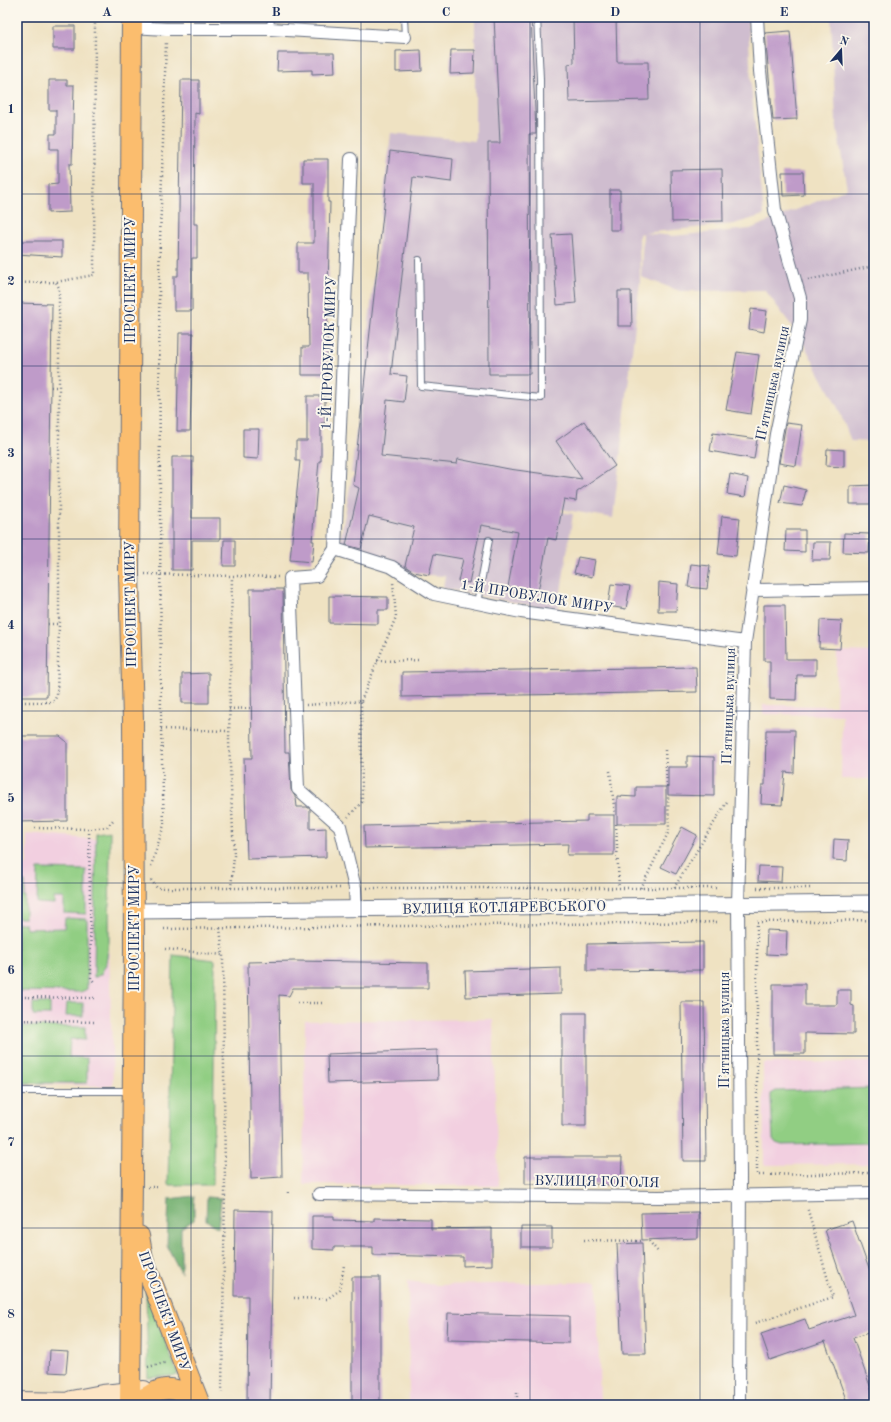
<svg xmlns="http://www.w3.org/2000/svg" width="891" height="1422" font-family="'Old Standard TT',serif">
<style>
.built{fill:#f2cfe0}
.industrial{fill:#cfbdcf}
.green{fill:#91ce83;stroke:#567e70}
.forest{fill:#74b171;stroke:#487068}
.building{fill:#bf9bc9}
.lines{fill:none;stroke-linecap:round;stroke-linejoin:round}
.service-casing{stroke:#656e81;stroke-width:8}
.minor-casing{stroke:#656e81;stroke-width:14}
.tertiary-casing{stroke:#656e81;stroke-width:17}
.secondary-casing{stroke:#656e81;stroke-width:20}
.primary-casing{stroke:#656e81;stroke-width:22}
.path{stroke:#656e81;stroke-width:2.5;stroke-dasharray:1 3;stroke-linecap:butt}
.service{stroke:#fff;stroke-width:6}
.minor{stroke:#fff;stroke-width:12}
.tertiary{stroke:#fff;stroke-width:15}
.secondary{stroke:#fde5c5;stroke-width:18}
.primary{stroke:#fbbd6e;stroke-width:20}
.grid{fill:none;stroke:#1b2f5e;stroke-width:1;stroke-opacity:0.55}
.labels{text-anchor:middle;stroke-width:4;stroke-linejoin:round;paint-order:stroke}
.street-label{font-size:14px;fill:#1b2f5e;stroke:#fbf7ec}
.neatline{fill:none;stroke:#1b2f5e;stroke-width:1.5}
.grid-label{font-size:13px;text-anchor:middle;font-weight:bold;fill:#1b2f5e}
</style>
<rect width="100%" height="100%" fill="#fbf7ec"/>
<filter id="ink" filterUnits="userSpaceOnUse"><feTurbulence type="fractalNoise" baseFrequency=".025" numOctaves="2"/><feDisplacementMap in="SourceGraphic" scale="8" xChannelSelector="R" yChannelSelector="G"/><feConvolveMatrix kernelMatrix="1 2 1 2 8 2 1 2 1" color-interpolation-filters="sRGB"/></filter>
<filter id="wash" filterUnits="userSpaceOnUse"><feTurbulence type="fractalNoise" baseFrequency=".012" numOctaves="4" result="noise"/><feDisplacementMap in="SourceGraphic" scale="16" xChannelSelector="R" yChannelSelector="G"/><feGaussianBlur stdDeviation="0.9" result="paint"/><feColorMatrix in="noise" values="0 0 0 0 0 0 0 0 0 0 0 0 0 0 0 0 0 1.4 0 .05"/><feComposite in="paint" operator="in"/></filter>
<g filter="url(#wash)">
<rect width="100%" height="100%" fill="#efe2c2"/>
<path class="built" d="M 837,651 L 874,652 L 874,779 L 841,779 L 842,715 L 763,714 L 763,705 L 836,706 Z
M 27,834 L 106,840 L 113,1086 L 17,1084 L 17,867 L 27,865 Z
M 493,1019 L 498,1186 L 303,1184 L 305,1021 Z
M 874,1062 L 874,1164 L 764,1165 L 763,1063 Z
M 408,1281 L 436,1285 L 597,1282 L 600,1405 L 409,1405 Z"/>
<path class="industrial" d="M 475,17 L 748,17 L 751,85 L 764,215 L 734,224 L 644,233 L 673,236 L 750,229 L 847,189 L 836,122 L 831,17 L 874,17 L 874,442 L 851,441 L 838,408 L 800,337 L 765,290 L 680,291 L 641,277 L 643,233 L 639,234 L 640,281 L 613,518 L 351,473 L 391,133 L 475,141 Z
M 352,477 L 573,514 L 558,611 L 443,588 L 445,576 L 429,575 L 404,570 L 392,559 L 339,546 Z"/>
<path class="green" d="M 110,831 L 109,942 L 106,964 L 101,974 L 96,977 L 94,977 L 96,833 Z
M 38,869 L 86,870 L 86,914 L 64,913 L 64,898 L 54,898 L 54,904 L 37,903 Z
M 17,881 L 25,882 L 25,894 L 17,894 Z
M 17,896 L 25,896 L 25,918 L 17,918 Z
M 65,918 L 87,919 L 87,989 L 81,992 L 17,991 L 17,923 L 25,923 L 26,929 L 64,928 Z
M 173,955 L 215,960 L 213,1185 L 168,1185 Z
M 33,1003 L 50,1003 L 50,1015 L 33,1015 Z
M 67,1003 L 83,1003 L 83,1016 L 66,1016 Z
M 17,1026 L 85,1027 L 85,1040 L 70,1039 L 69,1057 L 87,1058 L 87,1083 L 17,1083 Z
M 874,1088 L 874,1143 L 782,1145 L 776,1143 L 773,1139 L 771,1099 L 771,1094 L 776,1091 Z
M 146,1291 L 178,1375 L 148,1378 Z"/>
<path class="forest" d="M 194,1196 L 194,1220 L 181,1228 L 181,1273 L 167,1246 L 169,1199 Z
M 207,1197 L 221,1198 L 218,1228 L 206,1220 Z"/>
<g id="blocks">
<path class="building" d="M 494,17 L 531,17 L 536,134 L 529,134 L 530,374 L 489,374 L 488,143 L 500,143 Z
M 573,17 L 616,17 L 617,62 L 648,62 L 649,100 L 569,102 L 568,64 L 574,63 Z
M 53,26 L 75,26 L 75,49 L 53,49 Z
M 790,31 L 797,119 L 773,120 L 765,33 Z
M 421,50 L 422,71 L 396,72 L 396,51 Z
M 451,50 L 475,50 L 474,73 L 450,74 Z
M 278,53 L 334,53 L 335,73 L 312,74 L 312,70 L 277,71 Z
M 49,80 L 67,80 L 67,85 L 74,85 L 72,164 L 69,164 L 70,212 L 48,213 L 48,185 L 58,184 L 58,149 L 50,149 L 50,134 L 56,134 L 56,110 L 49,110 Z
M 181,80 L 199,80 L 199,114 L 195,113 L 194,224 L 197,224 L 197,258 L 192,258 L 192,311 L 174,311 L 174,276 L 178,276 Z
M 390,151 L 453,159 L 451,182 L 413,177 L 391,374 L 407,376 L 404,402 L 387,400 L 381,456 L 457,464 L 458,459 L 509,469 L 582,479 L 556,441 L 584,421 L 615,466 L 577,492 L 576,501 L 564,499 L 556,540 L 548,538 L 538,592 L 508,587 L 518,532 L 481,525 L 469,583 L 458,581 L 463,559 L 434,554 L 429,575 L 414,572 L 405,566 L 414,527 L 369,516 L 361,549 L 346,545 L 359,488 L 353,485 Z
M 303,159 L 328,159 L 328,202 L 330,202 L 328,290 L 330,310 L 327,310 L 328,375 L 302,375 L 302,347 L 309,347 L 308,273 L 298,273 L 298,243 L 314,243 L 314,183 L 303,183 Z
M 722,169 L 723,221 L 672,222 L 671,170 Z
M 782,172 L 803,172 L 804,195 L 783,196 Z
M 610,190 L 620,190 L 620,230 L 610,230 Z
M 571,234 L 576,303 L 557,305 L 552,235 Z
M 17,241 L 62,241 L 62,257 L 17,254 Z
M 618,291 L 631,291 L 632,326 L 618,326 Z
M 17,303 L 52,304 L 47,697 L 17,697 Z
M 751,309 L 767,311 L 764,332 L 749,329 Z
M 179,333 L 193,333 L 190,431 L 177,431 Z
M 737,352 L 759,355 L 751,414 L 726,410 Z
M 307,396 L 325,396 L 325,423 L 321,423 L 321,461 L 319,461 L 312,541 L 314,541 L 312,562 L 290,560 L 300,461 L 296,461 L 296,441 L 307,441 Z
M 786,423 L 802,425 L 796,466 L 779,463 Z
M 243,429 L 259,429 L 258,459 L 243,458 Z
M 713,433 L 757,439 L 754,459 L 710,451 Z
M 827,449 L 844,450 L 844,467 L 826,466 Z
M 172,457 L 193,457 L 192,518 L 220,518 L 220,540 L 192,540 L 192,570 L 172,570 Z
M 730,474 L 748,478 L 745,497 L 727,494 Z
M 784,485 L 806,490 L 802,506 L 780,503 Z
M 874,485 L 874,504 L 850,504 L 850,486 Z
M 722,516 L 740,518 L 736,556 L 718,554 Z
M 786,530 L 805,530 L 805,552 L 785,551 Z
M 844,533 L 870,534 L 869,553 L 843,552 Z
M 224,540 L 235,540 L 235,566 L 223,566 Z
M 813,542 L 831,542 L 830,560 L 812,560 Z
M 578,557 L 595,560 L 592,577 L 574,573 Z
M 691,564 L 710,566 L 707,589 L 688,587 Z
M 659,582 L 678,584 L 676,611 L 658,611 Z
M 611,584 L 630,586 L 626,609 L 608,606 Z
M 250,589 L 283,589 L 285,752 L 289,752 L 291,790 L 296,798 L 297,807 L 307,807 L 310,809 L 310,829 L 326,828 L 326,857 L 247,859 L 244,758 L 252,758 Z
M 329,596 L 388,597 L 388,610 L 378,610 L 378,624 L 329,623 Z
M 764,605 L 785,605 L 786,659 L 816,659 L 816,675 L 797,675 L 796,700 L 770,699 L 770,661 L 764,661 Z
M 820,620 L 842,621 L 840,649 L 819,648 Z
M 696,667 L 697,692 L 402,697 L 402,672 Z
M 209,673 L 209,703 L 182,703 L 182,674 Z
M 766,730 L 795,730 L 794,773 L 785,772 L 782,805 L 761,804 L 762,785 L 765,785 Z
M 17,736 L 60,736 L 67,742 L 67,821 L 17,822 Z
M 687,756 L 714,757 L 714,796 L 668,795 L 668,767 L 687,767 Z
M 636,787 L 666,787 L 666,824 L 617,824 L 617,796 L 636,797 Z
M 587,815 L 614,815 L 614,855 L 567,855 L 568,844 L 365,848 L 364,826 L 587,821 Z
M 682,827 L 697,835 L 676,874 L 661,867 Z
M 834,839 L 848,840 L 847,861 L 833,860 Z
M 759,866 L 782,867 L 781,882 L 758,881 Z
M 767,930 L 787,931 L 786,955 L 766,954 Z
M 703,942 L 703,970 L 587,971 L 587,944 Z
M 295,961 L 428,963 L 428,988 L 293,988 L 289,996 L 279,995 L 282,1177 L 251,1179 L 248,962 Z
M 561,968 L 561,994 L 466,997 L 465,971 Z
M 773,984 L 805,984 L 805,1005 L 837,1005 L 837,990 L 851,990 L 851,1005 L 854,1006 L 854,1034 L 805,1033 L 805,1054 L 773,1054 Z
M 681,1002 L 704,1002 L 706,1161 L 683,1161 Z
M 562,1013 L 586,1013 L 586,1126 L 562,1126 Z
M 437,1050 L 438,1080 L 328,1083 L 327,1054 Z
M 525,1157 L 622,1157 L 621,1185 L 525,1184 Z
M 235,1210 L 273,1211 L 270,1405 L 247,1405 L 248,1296 L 234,1296 Z
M 698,1212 L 698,1238 L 642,1240 L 641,1213 Z
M 312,1216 L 334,1216 L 334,1220 L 374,1221 L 374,1218 L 431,1219 L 431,1229 L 492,1228 L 492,1265 L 463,1266 L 463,1257 L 373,1255 L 373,1247 L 334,1247 L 334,1250 L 312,1249 Z
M 852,1221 L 874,1283 L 874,1331 L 853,1338 L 874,1397 L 874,1405 L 848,1405 L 825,1341 L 770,1360 L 761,1334 L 805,1319 L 809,1330 L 854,1315 L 825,1230 Z
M 521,1227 L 552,1227 L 552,1247 L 521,1247 Z
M 642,1243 L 646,1354 L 622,1354 L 617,1244 Z
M 352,1277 L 380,1277 L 380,1405 L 352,1405 Z
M 448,1313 L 569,1316 L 569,1343 L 447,1340 Z
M 50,1350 L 68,1351 L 66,1373 L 49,1372 Z"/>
</g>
</g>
<g filter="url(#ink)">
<use href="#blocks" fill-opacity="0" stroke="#656e81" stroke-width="1"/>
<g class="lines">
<defs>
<path id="service" d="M 404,17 L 405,37
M 270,29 L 271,17
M 419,260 L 421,386 L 541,398 L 540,79 L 537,17
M 477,603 L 489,540
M 17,1091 L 129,1091"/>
<path id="minor" d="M 131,27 L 166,29 L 270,29 L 405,37
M 351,159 L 335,549 L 317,576 L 290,578 L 298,789 L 340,826 L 355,888 L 356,909
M 335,549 L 392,567 L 434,594 L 521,612 L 745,642
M 752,590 L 874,588
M 319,1194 L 659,1197 L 874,1193
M 739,1405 L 740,1175 L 738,904 L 745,642 L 776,434 L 800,320 L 800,298 L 775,210 L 760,71 L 757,17"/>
<path id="tertiary" d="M 135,911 L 874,903"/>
<path id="secondary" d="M 71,1400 L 102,1394 L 144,1390
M 17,1401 L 82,1402"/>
<path id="primary" d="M 139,1236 L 143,1259 L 200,1405
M 130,1405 L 134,948 L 133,720 L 129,574 L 132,17
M 137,1405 C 141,1399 146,1397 152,1394 C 169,1383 185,1391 198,1405"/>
</defs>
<use href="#service" class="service-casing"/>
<use href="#minor" class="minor-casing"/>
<use href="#tertiary" class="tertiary-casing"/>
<use href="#secondary" class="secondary-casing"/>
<use href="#primary" class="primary-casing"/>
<path class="path" d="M 808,280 L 874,266
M 17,283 L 56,282 L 94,275 L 95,17
M 51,387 L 58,387
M 145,574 L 278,577
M 48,624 L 59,624
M 377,661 L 420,660
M 361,701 L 396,617 L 393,582
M 17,702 L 50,702 L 54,701 L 57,695 L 59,624 L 59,288 L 56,282
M 306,705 L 361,701 L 362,802 L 348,817
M 229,709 L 251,708
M 161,729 L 229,731
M 665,750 L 667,787
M 610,771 L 615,815
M 616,824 L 619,888
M 35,828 L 89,829 L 107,827 L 114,819
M 89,829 L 91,978 L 95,983
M 151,866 L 164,825 L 161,729 L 159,275 L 166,41
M 151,880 L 157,888 L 342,888
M 231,888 L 234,856 L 229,741 L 232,577
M 367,888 L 719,888
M 641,888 L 669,831 L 668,795
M 674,888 L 728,800
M 757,888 L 812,888
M 874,920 L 757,922 L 757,1175 L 874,1173
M 220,928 L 223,955 L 225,1189 L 222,1392
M 164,929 L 719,922
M 165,949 L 223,955
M 17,997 L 95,998
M 297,1003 L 325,1003
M 17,1020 L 95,1022
M 148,1187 L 159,1187
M 288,1193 L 288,1189
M 584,1240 L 642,1241
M 649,1241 L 659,1253
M 294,1298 L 327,1299 L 340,1290 L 344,1265
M 755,1323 L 833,1297 L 807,1207
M 874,1345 L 874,1349
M 148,1367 L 167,1362
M 517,1392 L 517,1405"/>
<use href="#service" class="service"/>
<use href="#minor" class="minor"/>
<use href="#tertiary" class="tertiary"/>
<use href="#secondary" class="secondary"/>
<use href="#primary" class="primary"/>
</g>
</g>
<path class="grid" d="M 191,17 L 191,1405M 361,17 L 361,1405M 530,17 L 530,1405M 700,17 L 700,1405M 17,194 L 874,194M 17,366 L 874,366M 17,539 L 874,539M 17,711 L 874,711M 17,883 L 874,883M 17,1056 L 874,1056M 17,1228 L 874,1228"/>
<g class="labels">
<g class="street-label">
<text transform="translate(130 280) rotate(-90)" y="5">ПРОСПЕКТ МИРУ</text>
<text transform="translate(328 353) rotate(-88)" y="5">1-Й ПРОВУЛОК МИРУ</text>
<text transform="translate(772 383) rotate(-78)" y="5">Пʼятницька вулиця</text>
<text transform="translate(537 596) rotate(9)" y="5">1-Й ПРОВУЛОК МИРУ</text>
<text transform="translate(130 604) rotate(-91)" y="5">ПРОСПЕКТ МИРУ</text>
<text transform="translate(728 706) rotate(-88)" y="5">Пʼятницька вулиця</text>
<text transform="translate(504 907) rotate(-1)" y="5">ВУЛИЦЯ КОТЛЯРЕВСЬКОГО</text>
<text transform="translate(134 928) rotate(-90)" y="5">ПРОСПЕКТ МИРУ</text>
<text transform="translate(724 1030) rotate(-90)" y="5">Пʼятницька вулиця</text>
<text transform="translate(597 1181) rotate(1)" y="5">ВУЛИЦЯ ГОГОЛЯ</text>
<text transform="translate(165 1311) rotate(70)" y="5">ПРОСПЕКТ МИРУ</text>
</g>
</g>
<rect width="891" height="1422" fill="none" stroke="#fbf7ec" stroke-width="44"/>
<g transform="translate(841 50) rotate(19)" stroke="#fbf7ec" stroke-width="3" paint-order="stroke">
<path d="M0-3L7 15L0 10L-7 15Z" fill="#1b2f5e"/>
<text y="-6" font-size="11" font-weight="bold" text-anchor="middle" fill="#1b2f5e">N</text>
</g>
<rect x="22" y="22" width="847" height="1378" class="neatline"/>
<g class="grid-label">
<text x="107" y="16">A</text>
<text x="276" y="16">B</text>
<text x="446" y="16">C</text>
<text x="615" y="16">D</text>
<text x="784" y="16">E</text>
<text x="11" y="113">1</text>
<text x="11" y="285">2</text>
<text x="11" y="457">3</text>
<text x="11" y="629">4</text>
<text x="11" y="802">5</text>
<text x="11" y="974">6</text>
<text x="11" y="1146">7</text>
<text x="11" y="1318">8</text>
</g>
</svg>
